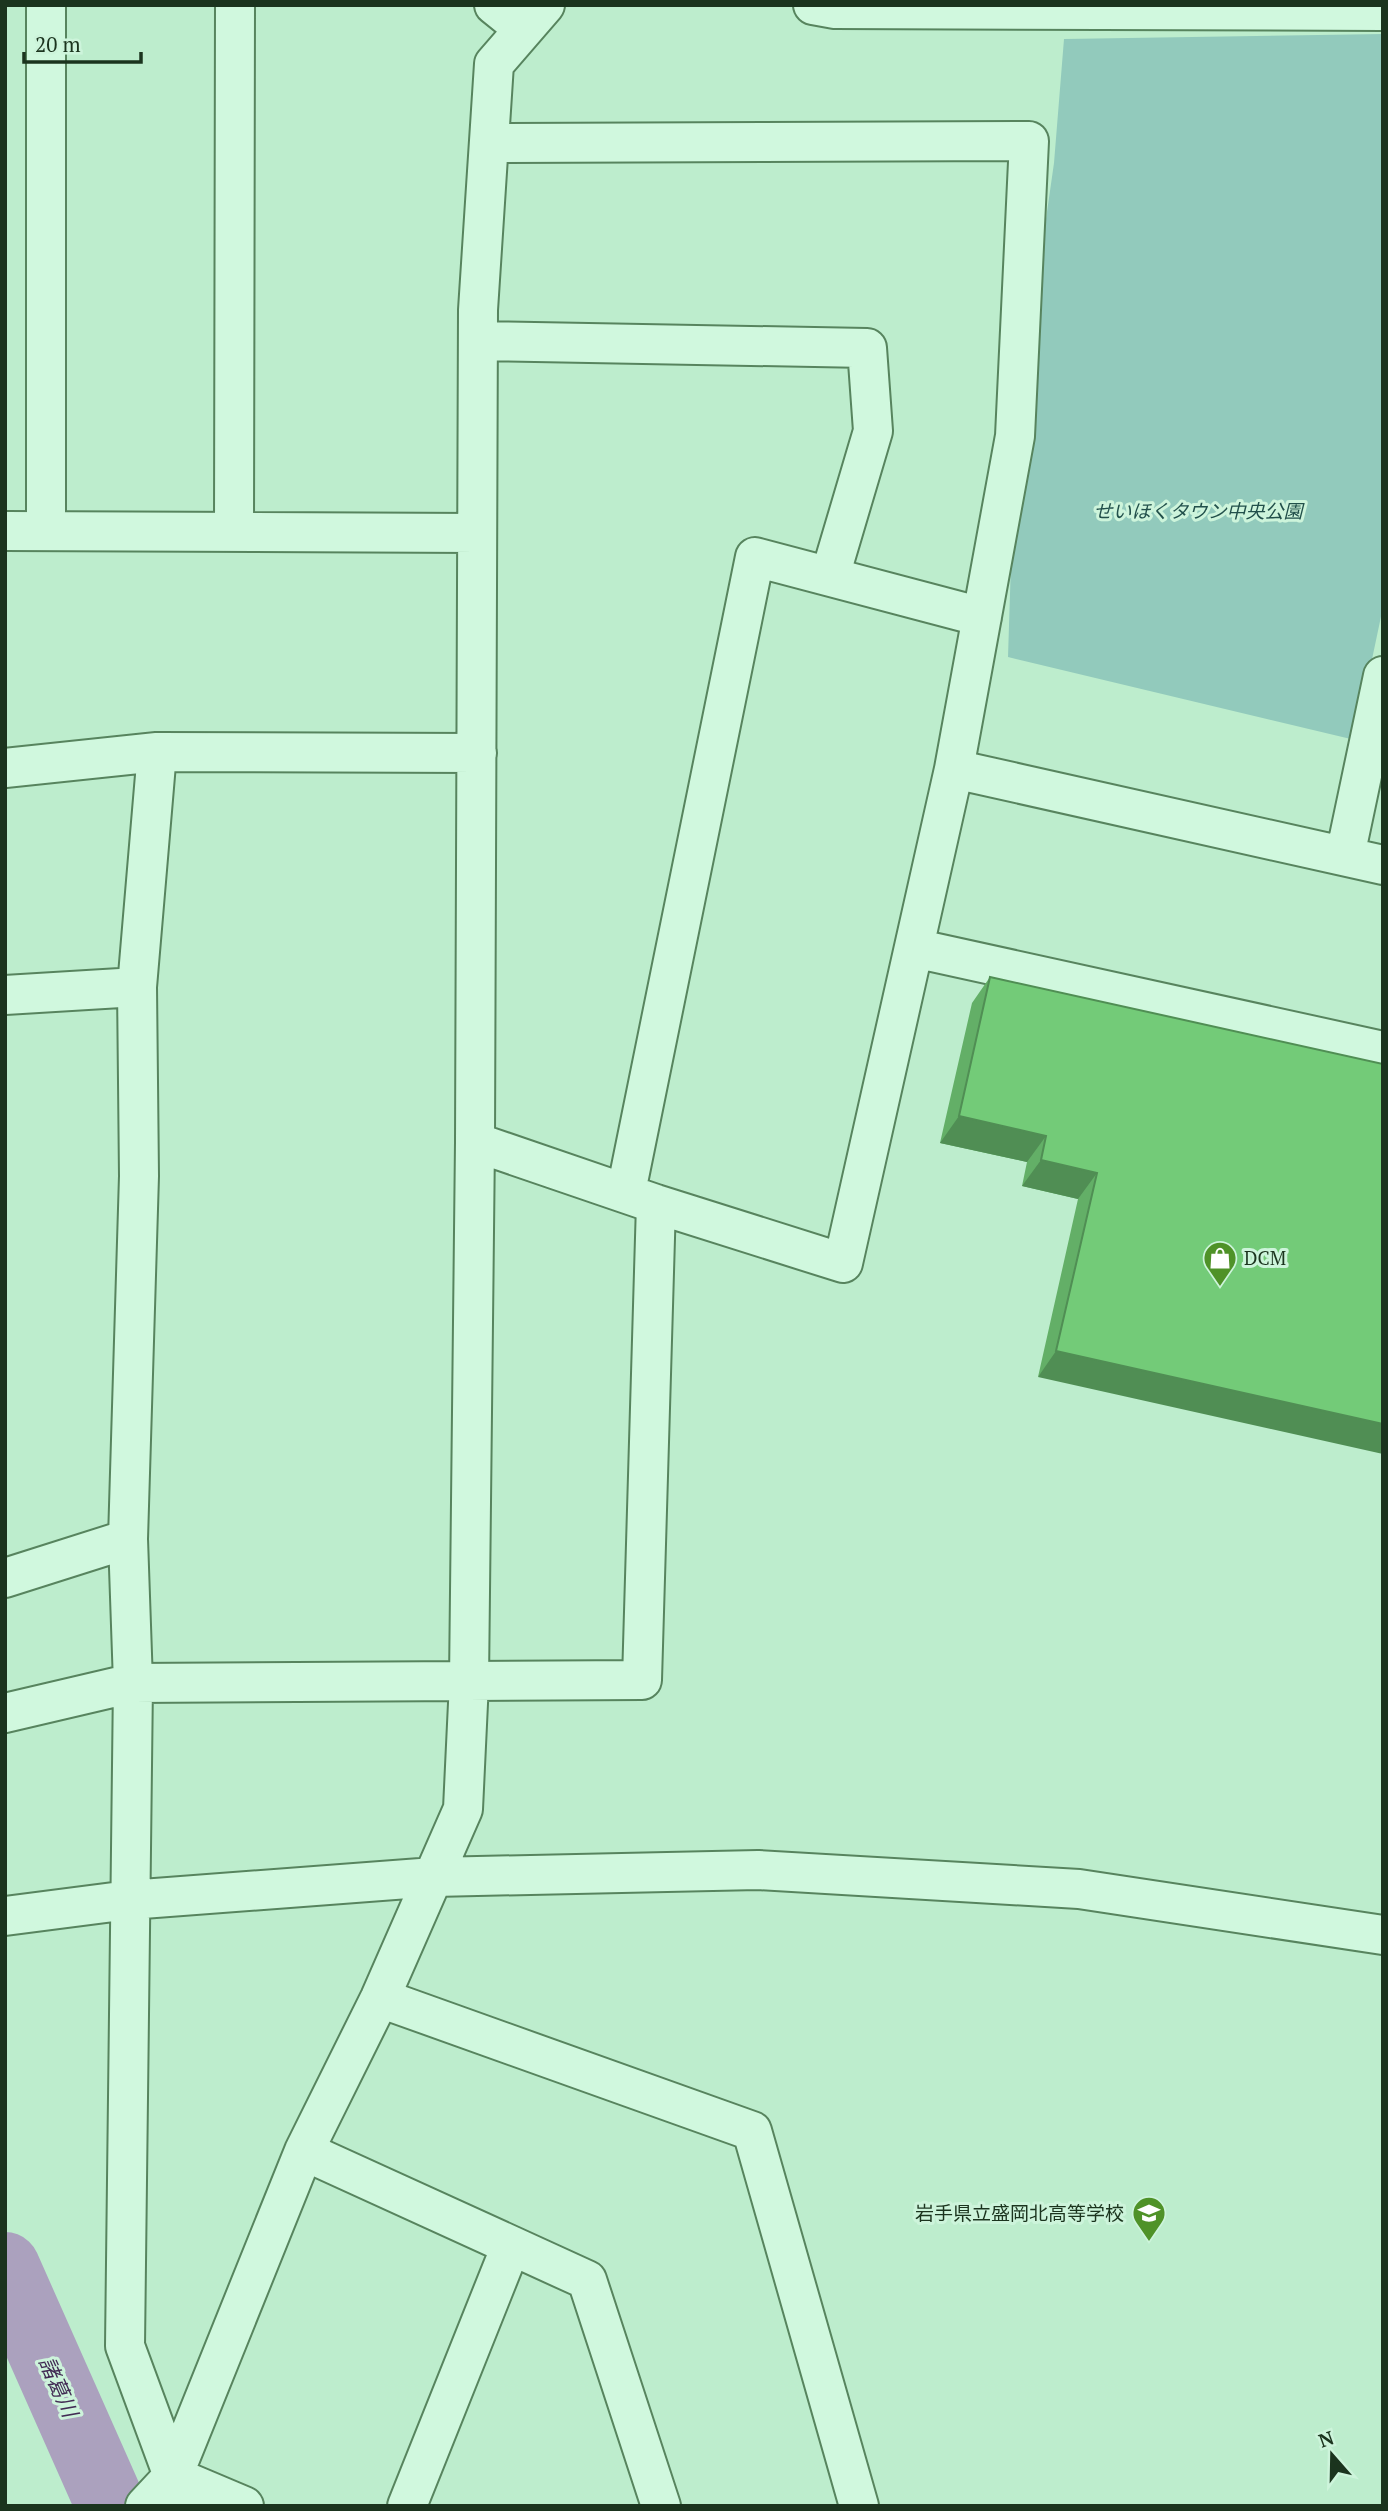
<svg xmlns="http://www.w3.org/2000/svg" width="1388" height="2511" font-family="'PT Serif','Noto Sans JP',serif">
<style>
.green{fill:#92cabc}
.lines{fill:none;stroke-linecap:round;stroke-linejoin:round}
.river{stroke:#aba1be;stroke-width:70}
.minor-casing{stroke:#57845e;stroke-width:42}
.minor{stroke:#d0f8de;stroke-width:38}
.wall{fill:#63af67}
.shaded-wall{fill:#508e54}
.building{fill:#73cb78;stroke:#508e54;stroke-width:2}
.labels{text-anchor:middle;stroke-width:6;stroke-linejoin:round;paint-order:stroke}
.park-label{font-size:19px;font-style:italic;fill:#22504b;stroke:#cdf4db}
.poi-label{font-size:19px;fill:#1b341e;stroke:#cdf4db;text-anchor:start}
.water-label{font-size:21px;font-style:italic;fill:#422b54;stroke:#cdf4db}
</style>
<rect width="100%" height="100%" fill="#bdedcd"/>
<path class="green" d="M 1383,34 L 1383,607 L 1355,740 L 1008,657 L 1015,436 L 1054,163 L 1064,39 Z"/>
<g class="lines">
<path class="river" d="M 5,2267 L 111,2506"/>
<defs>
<path id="minor" d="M 494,5 L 524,29
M 813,5 L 835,9 L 1383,11
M 489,143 L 1029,141 L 1015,436 L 954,769 L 1383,865
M 478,341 L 867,348 L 873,431 L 830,576
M 5,531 L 477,533
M 46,531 L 46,5
M 234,532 L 235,5
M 157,752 L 477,753
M 5,768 L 157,752 L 137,987 L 139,1176 L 128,1539 L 133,1683 L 125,2346 L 173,2476 L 186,2506
M 1345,856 L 1383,676
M 914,948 L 1383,1051
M 5,995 L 137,987
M 475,1142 L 656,1204 L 843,1263 L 954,769
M 626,1192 L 755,557 L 982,617
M 5,1578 L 128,1539
M 5,1713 L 133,1683 L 642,1680 L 656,1204
M 5,1916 L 129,1900 L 434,1877 L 758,1870 L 1079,1889 L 1383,1935
M 380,1998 L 752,2131 L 859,2506
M 304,2151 L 587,2280 L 661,2506
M 173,2476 L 244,2506
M 145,2506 L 173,2476 L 304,2151 L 380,1998 L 463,1809 L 469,1682 L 475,1142 L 478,310 L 494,64 L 545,5
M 407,2506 L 511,2246"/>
</defs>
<use href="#minor" class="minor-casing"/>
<use href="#minor" class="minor"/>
</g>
<path class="wall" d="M 990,977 L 1383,1064 L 1038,1377 L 1078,1199 L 1022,1186 L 1027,1162 L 940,1143 L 972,1003 Z"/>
<path class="shaded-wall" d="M 959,1116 L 1046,1136 L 1027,1162 L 940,1143 Z
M 1041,1160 L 1097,1173 L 1078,1199 L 1022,1186 Z
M 1056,1351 L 1383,1424 L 1383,1454 L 1038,1377 Z"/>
<path class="building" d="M 990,977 L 1383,1064 L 1383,1424 L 1056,1351 L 1097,1173 L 1041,1160 L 1046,1136 L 959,1116 Z"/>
<defs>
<symbol id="shop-pin" viewBox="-11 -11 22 30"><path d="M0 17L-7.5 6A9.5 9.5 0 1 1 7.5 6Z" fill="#4f9228" stroke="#cdf4db"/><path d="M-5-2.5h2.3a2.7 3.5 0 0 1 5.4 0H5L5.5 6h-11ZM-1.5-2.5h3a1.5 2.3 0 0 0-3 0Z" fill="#fff"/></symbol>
<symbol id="school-pin" viewBox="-11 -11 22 30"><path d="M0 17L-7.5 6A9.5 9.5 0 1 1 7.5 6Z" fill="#4f9228" stroke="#cdf4db"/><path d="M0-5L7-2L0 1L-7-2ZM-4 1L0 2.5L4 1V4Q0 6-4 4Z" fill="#fff"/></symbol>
</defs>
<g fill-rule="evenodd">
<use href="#shop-pin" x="1201" y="1239" width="38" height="52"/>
<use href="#school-pin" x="1130" y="2194" width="38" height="52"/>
</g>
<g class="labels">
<g class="park-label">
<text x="1198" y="518">せいほくタウン中央公園</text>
</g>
<g class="poi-label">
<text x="1244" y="1265">DCM</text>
<text x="1124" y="2220" text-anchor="end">岩手県立盛岡北高等学校</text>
</g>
<g class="water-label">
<text transform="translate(58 2387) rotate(66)" y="7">諸葛川</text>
</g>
</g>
<rect width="1388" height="2511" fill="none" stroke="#1b341e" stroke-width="14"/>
<g transform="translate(1332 2455) rotate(340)" stroke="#cdf4db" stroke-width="5" paint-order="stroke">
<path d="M0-5L12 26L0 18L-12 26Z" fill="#1b341e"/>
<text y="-10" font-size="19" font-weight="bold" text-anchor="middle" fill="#1b341e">N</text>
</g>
<path d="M24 52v10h117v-10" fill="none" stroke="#1b341e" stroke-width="3.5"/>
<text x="35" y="52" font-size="21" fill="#1b341e" stroke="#cdf4db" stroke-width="5" paint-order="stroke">20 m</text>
</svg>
